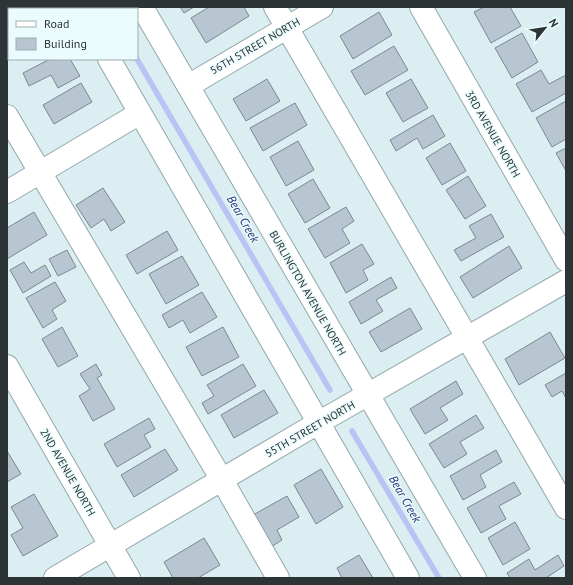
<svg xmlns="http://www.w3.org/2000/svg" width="573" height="585" font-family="'PT Sans',sans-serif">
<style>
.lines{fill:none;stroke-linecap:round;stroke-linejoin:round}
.stream{stroke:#bac4f4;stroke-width:5.5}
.building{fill:#b8c6d1;stroke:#7a8892}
.minor-casing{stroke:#93a7aa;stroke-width:24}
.minor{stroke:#fff;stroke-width:22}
.labels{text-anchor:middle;stroke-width:3;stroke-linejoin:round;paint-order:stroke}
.street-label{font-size:11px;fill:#2c3436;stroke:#ebfcfe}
.water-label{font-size:12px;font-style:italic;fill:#282d71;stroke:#ebfcfe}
</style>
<rect width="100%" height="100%" fill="#dbeff3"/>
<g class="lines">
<path class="stream" d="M 107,7 L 108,9
M 137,59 L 330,390
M 352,431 L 439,578"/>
</g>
<path class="building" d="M 7,7 L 27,7 L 29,9 L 9,9 L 9,28 L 7,30 Z
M 180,7 L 194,7 L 184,13 Z
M 209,7 L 244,7 L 249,16 L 206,43 L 191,18 Z
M 484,7 L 510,7 L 521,26 L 491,43 L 474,12 Z
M 379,12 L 392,35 L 353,59 L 340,36 Z
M 522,33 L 538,62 L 512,78 L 495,48 Z
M 9,40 L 9,57 L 7,58 L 7,41 Z
M 394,46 L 408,70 L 365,95 L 351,71 Z
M 50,59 L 70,59 L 80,76 L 58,88 L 51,75 L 29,86 L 23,73 Z
M 541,70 L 549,84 L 566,75 L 566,93 L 532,112 L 516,84 Z
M 267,79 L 280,101 L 246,121 L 233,99 Z
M 411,79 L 428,108 L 403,122 L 386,93 Z
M 81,83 L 92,102 L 54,124 L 43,105 Z
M 566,101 L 566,139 L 552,147 L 536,118 Z
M 295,103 L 307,125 L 263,151 L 250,128 Z
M 433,115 L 445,136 L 423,149 L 417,138 L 396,151 L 390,140 Z
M 298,141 L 314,170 L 286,186 L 270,157 Z
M 450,143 L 466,171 L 442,185 L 426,158 Z
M 566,148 L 566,171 L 556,153 Z
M 468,176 L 486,206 L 465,219 L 446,190 Z
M 313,179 L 330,208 L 305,223 L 288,194 Z
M 103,188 L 125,222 L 111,231 L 104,219 L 91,228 L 76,205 Z
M 346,207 L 354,221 L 342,229 L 350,243 L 325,258 L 308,229 Z
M 34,212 L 47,235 L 7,259 L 7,228 Z
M 491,214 L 504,237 L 461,261 L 454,250 L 476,238 L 469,226 Z
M 167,231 L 178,250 L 137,274 L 126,255 Z
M 362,244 L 374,264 L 363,270 L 368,280 L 346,293 L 330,263 Z
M 509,246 L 522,268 L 473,298 L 460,277 Z
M 67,250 L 76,267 L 58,276 L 49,259 Z
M 182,256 L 199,285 L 166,304 L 149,274 Z
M 24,262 L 31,273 L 45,265 L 51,276 L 23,293 L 10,270 Z
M 391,277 L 397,288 L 376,300 L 383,311 L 361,324 L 349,302 Z
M 55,282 L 66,301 L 52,310 L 57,319 L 43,328 L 26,298 Z
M 202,292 L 217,317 L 190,333 L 183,320 L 169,328 L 162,315 Z
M 410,308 L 422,329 L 381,352 L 369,332 Z
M 62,327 L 78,356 L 58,367 L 42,339 Z
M 223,327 L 239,357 L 202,376 L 186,347 Z
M 550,332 L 565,358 L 519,385 L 505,359 Z
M 96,364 L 102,375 L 97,378 L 115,409 L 93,421 L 79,396 L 90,389 L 80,374 Z
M 243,364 L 256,386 L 208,414 L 202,403 L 214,396 L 207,385 Z
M 566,373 L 566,398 L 562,391 L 552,397 L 545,385 Z
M 456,381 L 463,394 L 440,408 L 448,420 L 425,434 L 410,409 Z
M 264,390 L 278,413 L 234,438 L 221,415 Z
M 476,415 L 484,428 L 460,442 L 467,454 L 444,468 L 429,444 Z
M 149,418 L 155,429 L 144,435 L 151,447 L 117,467 L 104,444 Z
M 165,449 L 178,470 L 134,497 L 121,475 Z
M 496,450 L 502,462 L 480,475 L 486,487 L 463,500 L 450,476 Z
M 7,451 L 21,474 L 7,482 Z
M 321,469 L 343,507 L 316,524 L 294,485 Z
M 514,482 L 521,494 L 499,506 L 506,519 L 481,533 L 467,508 Z
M 34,494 L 58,536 L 23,556 L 11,535 L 23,528 L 11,507 Z
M 287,496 L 299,517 L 277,530 L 282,540 L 271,547 L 253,515 Z
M 515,522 L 530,549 L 503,565 L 488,538 Z
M 204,538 L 220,565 L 198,578 L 173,578 L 164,562 Z
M 359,555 L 373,578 L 342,578 L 337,568 Z
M 558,555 L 564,566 L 546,578 L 510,578 L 507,573 L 529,559 L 535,570 Z"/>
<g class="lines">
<defs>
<path id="minor" d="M 79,7 L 80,9
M 142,7 L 475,578
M 275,7 L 566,508
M 421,7 L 566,260
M 109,59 L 408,578
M 188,86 L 322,7
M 7,116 L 222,480 L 278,578
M 7,192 L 140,113
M 7,366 L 129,578
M 55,578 L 318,423 L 566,281"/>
</defs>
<use href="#minor" class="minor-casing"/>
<use href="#minor" class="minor"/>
</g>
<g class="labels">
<g class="street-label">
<text transform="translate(255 46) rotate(-30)" y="4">56TH STREET NORTH</text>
<text transform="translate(493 134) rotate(60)" y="4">3RD AVENUE NORTH</text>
<text transform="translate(308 293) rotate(60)" y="4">BURLINGTON AVENUE NORTH</text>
<text transform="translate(310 429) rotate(-30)" y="4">55TH STREET NORTH</text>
<text transform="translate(68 472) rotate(60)" y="4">2ND AVENUE NORTH</text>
</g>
<g class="water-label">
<text transform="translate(243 219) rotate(60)" y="4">Bear Creek</text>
<text transform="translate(405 499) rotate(60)" y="4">Bear Creek</text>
</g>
</g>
<rect width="573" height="585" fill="none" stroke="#2c3436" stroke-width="16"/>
<rect x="8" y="8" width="130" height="52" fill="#ebfcfe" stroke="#9facae"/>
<rect x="16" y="21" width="20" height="6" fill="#ffffff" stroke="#9facae"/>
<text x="44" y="28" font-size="12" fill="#2c3436">Road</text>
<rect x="16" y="38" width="20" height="12" fill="#b8c6d1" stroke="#9facae"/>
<text x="44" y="48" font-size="12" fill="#2c3436">Building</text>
<g transform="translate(545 28) rotate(60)" stroke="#ebfcfe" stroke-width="3" paint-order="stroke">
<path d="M0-3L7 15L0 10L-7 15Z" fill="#2c3436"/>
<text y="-6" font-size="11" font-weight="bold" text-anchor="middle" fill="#2c3436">N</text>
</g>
</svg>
